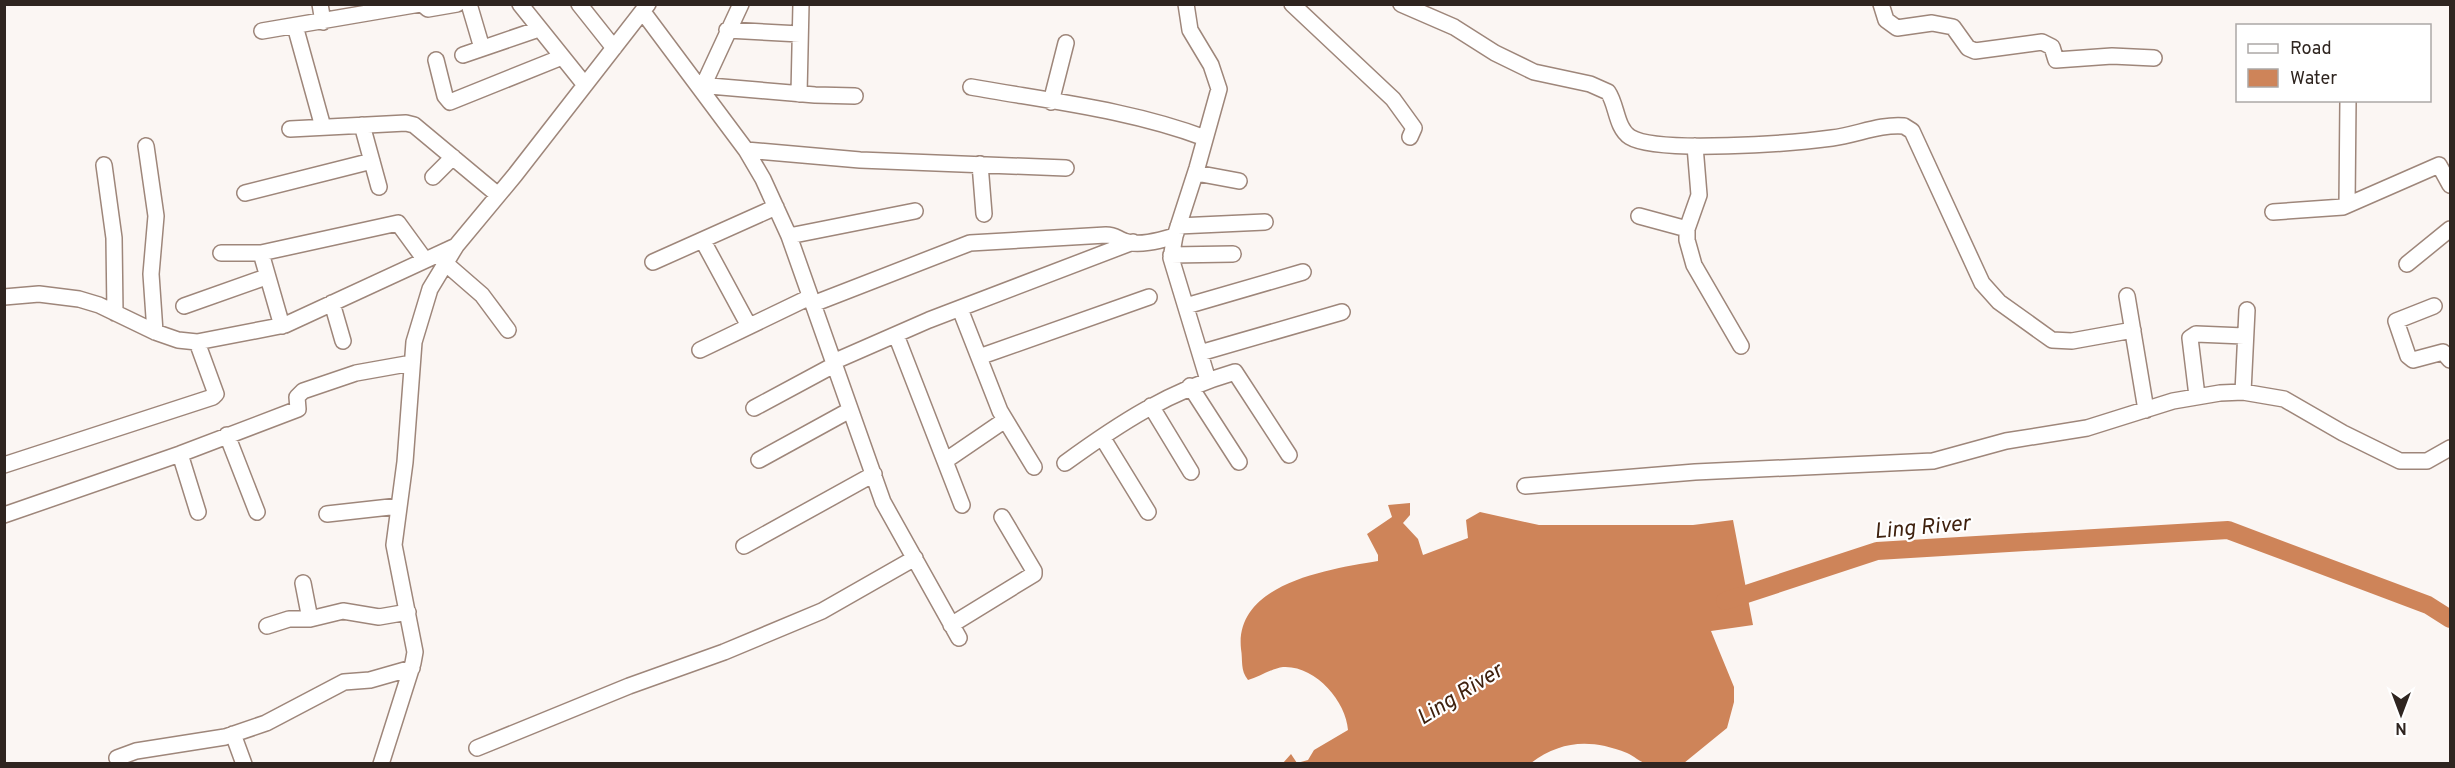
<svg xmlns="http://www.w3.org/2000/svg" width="2455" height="768" font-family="Overpass,sans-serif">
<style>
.water{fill:#ce8459}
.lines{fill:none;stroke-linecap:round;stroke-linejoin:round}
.river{stroke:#ce8459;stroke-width:18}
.minor-casing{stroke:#9e867a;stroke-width:18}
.minor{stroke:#fff;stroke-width:15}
.labels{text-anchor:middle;stroke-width:4.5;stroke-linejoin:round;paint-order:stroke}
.water-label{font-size:22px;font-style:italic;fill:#3f210e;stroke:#fff}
</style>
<rect width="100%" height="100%" fill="#fbf6f3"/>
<path class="water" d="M 1410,503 L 1410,515 L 1403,523 L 1418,539 L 1423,555 L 1468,538 L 1466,520 L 1480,512 L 1539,525 L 1693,525 L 1733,520 L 1753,625 L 1711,631 L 1734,687 L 1734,702 L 1727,728 L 1684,763 C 1673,764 1659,766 1647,764 C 1640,762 1634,756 1627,753 C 1591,739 1562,740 1531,763 L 1283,763 L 1291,754 L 1297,763 L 1308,760 L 1314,750 L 1348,730 C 1346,701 1315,665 1283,667 C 1273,668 1259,677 1248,680 C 1240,670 1243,661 1241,649 C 1234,583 1330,569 1378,561 L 1378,555 L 1367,534 L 1392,517 L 1388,505 Z"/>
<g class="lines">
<path class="river" d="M 1725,601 L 1877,551 L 2228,530 L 2428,605 L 2450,619"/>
<defs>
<path id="minor" d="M 320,4 L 323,22
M 422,4 L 428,9 L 457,4
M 469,4 L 482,48
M 520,4 L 585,85
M 579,4 L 614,48
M 1186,4 L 1190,30 L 1211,65 L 1219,89 L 1197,168 L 1175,236 L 1171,258 L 1208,380
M 1292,4 L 1393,99 L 1414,128 L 1410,137
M 1401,4 L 1454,27 L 1495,53 L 1534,72 L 1590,84 L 1608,92 C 1617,105 1616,128 1630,137 C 1657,154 1796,143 1832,138 C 1857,135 1879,124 1904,126 L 1912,131 L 1982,283 L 1999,302 L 2052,340 L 2072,341 L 2133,330
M 1881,4 L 1886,20 L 1897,28 L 1932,23 L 1953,27 L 1968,48 L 1975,51 L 2042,42 L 2052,47 L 2056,60 L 2112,56 L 2154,58
M 643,12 L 746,150 L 763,179 L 789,236 L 883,502 L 959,638
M 295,26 L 323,127
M 727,30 L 800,34
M 262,31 L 420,4
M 463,55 L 539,29
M 436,60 L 445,96 L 450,102 L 562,57
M 698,85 L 815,95 L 855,96
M 703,86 L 741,4
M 971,87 C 1049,101 1131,110 1205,138
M 799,94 L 801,4
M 1051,102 L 1066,43
M 362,125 L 379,187
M 290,129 L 406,123 L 414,125 L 498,195
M 146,146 L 156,216 L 151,274 L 155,332
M 1695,146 L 1699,195 L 1687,229 L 1687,240 L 1694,265 L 1741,346
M 746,150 L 860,160 L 1066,168
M 980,164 L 984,214
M 104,165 L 114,238 L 115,313
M 1196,173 L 1239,181
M 433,177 L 453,157
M 245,193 L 372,161
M 2347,205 L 2348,100
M 2273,212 L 2343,207 L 2439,165 L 2450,185
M 1639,216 L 1687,229
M 1178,226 L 1265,222
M 789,236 L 915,211
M 703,241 L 749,326
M 221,253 L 261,253 L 398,223 L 425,260
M 261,253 L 282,326
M 1171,255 L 1233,254
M 444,262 L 482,295 L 508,330
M 653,262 L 776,207
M 2407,264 L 2450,229
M 2127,296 L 2146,410
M 4,297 L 39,294 L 79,299 L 99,305 L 155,332 L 178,340 L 197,342 L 285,325 L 456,246
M 332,303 L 343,341
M 813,304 L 970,243 L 1106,235 C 1115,235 1116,238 1124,241 C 1138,247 1161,240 1175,236
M 184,306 L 266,277
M 1186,306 L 1303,272
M 2434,306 L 2396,321 L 2408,356 L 2413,360 L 2443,352 L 2450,360
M 960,309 L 1000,411 L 1034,467
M 896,335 L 962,505
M 700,350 L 810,297
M 1200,353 L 1342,312
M 979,357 L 1149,297
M 833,362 L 929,320 L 1133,242
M 1190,386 L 1239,462
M 2243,392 L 2247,310
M 2197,396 L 2190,338 L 2196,334 L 2244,336
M 1151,406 L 1191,472
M 754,408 L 834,365
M 227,435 L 257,512
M 1102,437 L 1148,512
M 180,454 L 198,512
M 759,460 L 850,410
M 945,461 L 1005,420
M 1065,463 C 1120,423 1169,391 1235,372 L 1289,455
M 4,465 L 213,397 L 216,394 L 197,342
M 1525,486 L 1695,472 L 1933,461 L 2006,441 L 2087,428 L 2173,401 L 2220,393 L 2243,392 L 2284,399 L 2343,433 L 2400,461 L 2427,461 L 2450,448
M 327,514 L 399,506
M 4,515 L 180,454 L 298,409 L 297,397 L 303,391 L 356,373 L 412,363
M 744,546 L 874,474
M 303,583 L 310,619
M 951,625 L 1034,574 L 1034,571 L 1002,517
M 267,626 L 289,619 L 310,619 L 343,611 L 379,617 L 408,612
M 233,734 L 244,764
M 477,748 L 629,686 L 724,652 L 822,611 L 915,558
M 117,758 L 136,751 L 225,737 L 266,723 L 344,682 L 370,680 L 412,668
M 381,764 L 413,663 L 415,652 L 394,545 L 405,462 L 414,342 L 430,289 L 456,246 L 515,175 L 648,4"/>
</defs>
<use href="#minor" class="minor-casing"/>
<use href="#minor" class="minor"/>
</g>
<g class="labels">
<g class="water-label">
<text transform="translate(1922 526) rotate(-5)" y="8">Ling River</text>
<text transform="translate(1459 693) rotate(-32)" y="8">Ling River</text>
</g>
</g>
<rect width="2455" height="768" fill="none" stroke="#2f2520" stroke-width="12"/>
<rect x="2236" y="24" width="195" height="78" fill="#ffffff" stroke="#aca8a6" stroke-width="1.5"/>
<rect x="2248" y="44" width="30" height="9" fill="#ffffff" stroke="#aca8a6" stroke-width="1.5"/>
<text x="2290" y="54" font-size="18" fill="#2f2520">Road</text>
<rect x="2248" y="69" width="30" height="18" fill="#ce8459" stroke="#aca8a6" stroke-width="1.5"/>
<text x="2290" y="84" font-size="18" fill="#2f2520">Water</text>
<g transform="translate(2401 714) rotate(180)" stroke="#ffffff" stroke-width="4.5" paint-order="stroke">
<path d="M0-4.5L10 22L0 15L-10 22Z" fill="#2f2520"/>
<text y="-9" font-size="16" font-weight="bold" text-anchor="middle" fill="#2f2520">N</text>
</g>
</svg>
